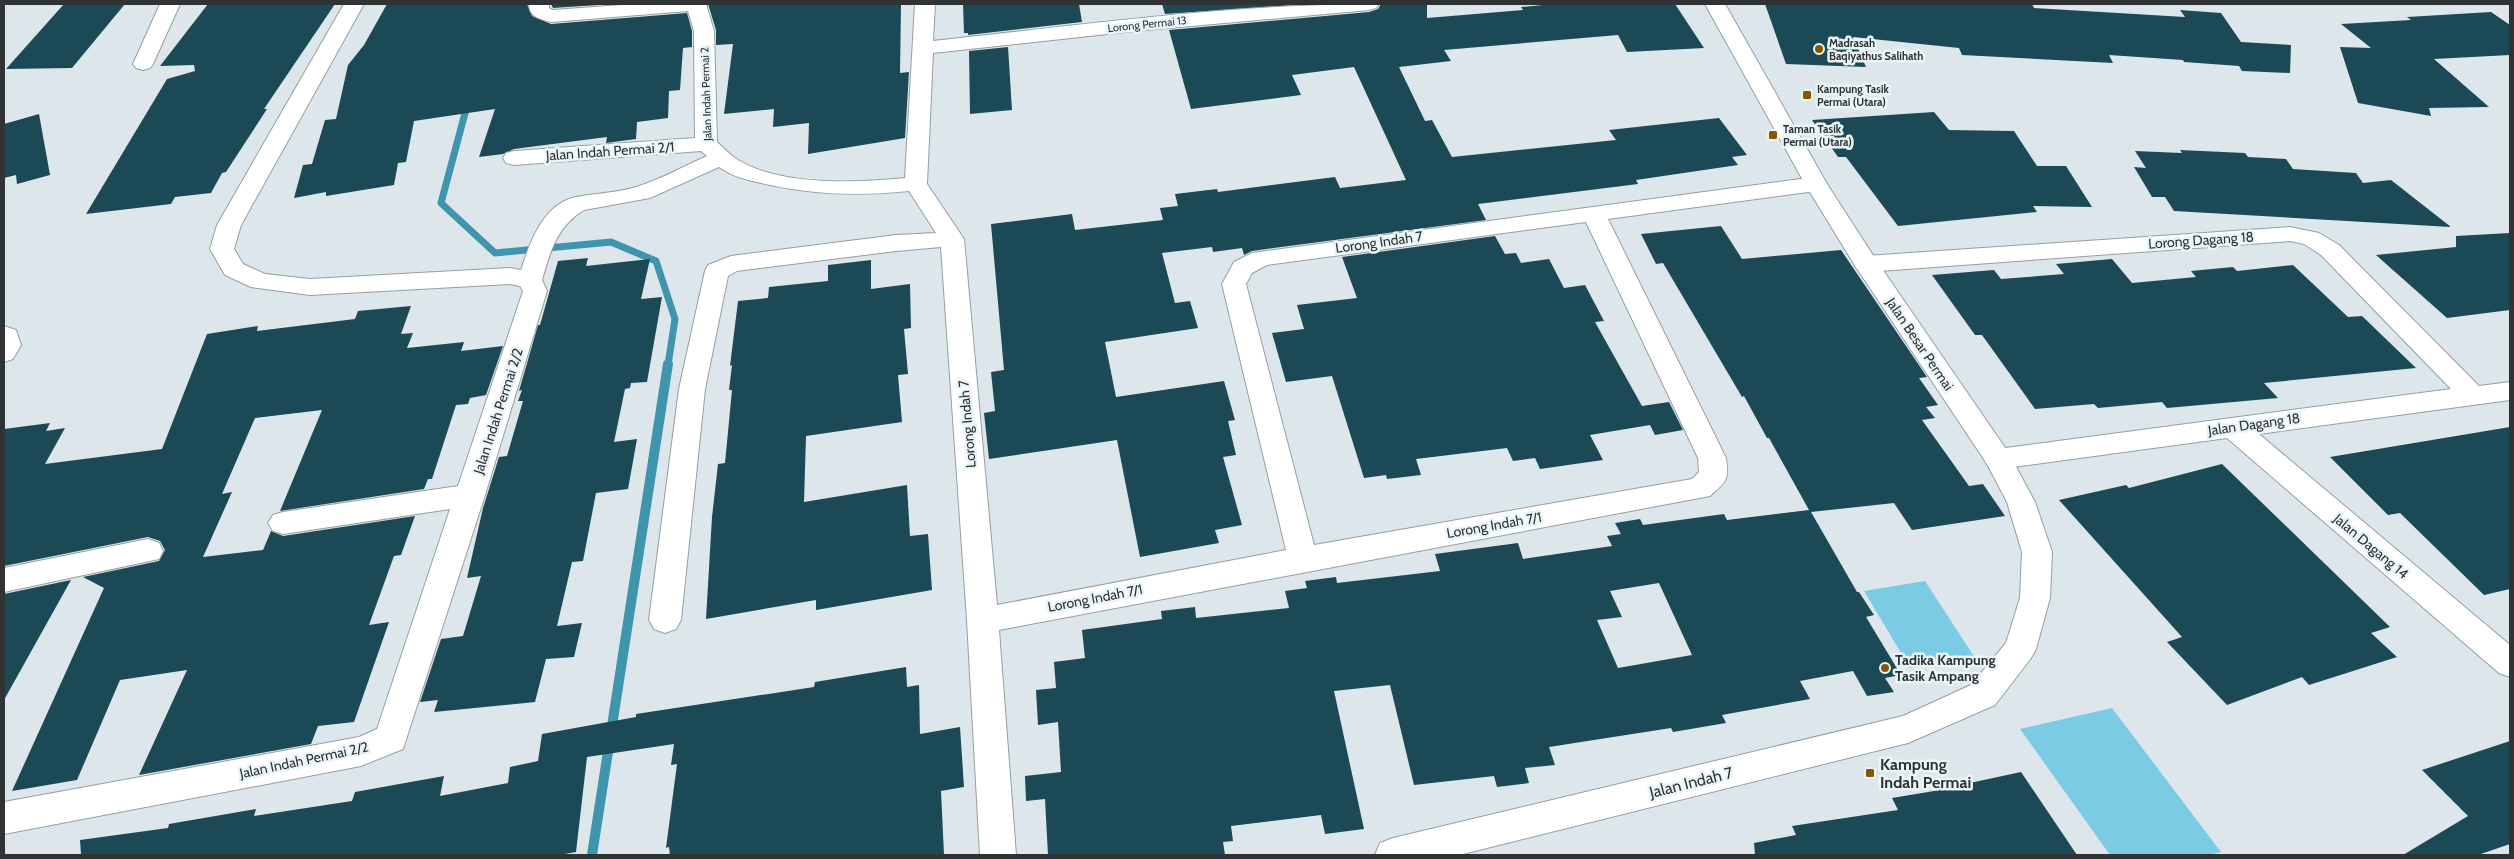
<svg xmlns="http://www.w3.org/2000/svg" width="2514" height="859" font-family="Cabin,sans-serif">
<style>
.green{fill:#7ccbe4}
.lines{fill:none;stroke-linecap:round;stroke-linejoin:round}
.stream-far1{stroke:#3f94ae;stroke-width:7}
.stream{stroke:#3f94ae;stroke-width:10}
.building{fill:#1c4956;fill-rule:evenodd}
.street-casing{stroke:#959ea2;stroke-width:2}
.secondary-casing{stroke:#959ea2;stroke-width:2}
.street{fill:#fff;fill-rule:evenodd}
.secondary{fill:#fff;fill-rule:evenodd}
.poi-dot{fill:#850;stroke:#eaf5f8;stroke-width:2}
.labels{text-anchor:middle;stroke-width:5;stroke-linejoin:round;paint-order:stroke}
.far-street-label{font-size:11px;fill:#2f3334;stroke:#eaf5f8}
.far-poi-label{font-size:11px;font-weight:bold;fill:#2f3334;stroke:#eaf5f8;text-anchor:start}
.street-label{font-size:14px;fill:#2f3334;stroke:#eaf5f8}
.poi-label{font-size:14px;font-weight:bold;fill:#2f3334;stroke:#eaf5f8;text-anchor:start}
.near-poi-label{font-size:16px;font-weight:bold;fill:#2f3334;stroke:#eaf5f8;text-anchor:start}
.near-street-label{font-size:16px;fill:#2f3334;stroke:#eaf5f8}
</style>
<rect width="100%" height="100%" fill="#dde7eb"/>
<path class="green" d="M 1925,581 L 1975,658 L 1910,668 L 1864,591 Z
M 2112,708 L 2221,852 L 2208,855 L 2110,855 L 2020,729 Z"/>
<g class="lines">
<path class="stream-far1" d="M 468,102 L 441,203 L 495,253 L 611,242 L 656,261 L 675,319 L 668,365"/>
<path class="stream" d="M 592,855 L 668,364"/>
</g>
<path class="building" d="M 64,4 L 125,4 L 72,68 L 6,69 Z
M 208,4 L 335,4 L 264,109 L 267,109 L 226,172 L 222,173 L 211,193 L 175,197 L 171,204 L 86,214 L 167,79 L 195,71 L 194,65 L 160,66 Z
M 387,4 L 527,4 L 532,16 L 551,24 L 687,13 L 692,31 L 692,47 L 683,48 L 680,90 L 669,91 L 668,118 L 637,122 L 636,139 L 606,143 L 607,137 L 514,149 L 503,154 L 479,157 L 495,109 L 414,121 L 406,162 L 398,163 L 394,185 L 326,196 L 326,192 L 294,198 L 303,165 L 312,164 L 325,120 L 336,119 L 348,65 L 364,45 Z
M 551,4 L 613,4 L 553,8 Z
M 708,4 L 901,4 L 900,73 L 909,72 L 905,138 L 808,154 L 809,123 L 773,127 L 774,109 L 724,114 L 733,44 L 716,45 L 716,30 Z
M 963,4 L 1079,4 L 1082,22 L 968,35 L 968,33 L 964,33 Z
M 1162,4 L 1308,4 L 1165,14 Z
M 1381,4 L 1427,4 L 1427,18 L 1523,10 L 1521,7 L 1554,4 L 1675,4 L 1704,48 L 1627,52 L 1618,35 L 1444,50 L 1451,61 L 1399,67 L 1425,121 L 1432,120 L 1452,157 L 1616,140 L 1609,130 L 1719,118 L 1747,155 L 1732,157 L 1738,165 L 1636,180 L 1638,184 L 1478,204 L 1486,220 L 1252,251 L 1244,255 L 1242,248 L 1213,252 L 1212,247 L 1162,253 L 1175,303 L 1190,301 L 1198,328 L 1105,342 L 1116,397 L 1224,381 L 1235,420 L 1228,421 L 1236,455 L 1223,457 L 1242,525 L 1215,530 L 1219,543 L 1140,557 L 1117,440 L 989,459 L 984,413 L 995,411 L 991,372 L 1004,370 L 991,224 L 1072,214 L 1075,230 L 1163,220 L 1160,208 L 1178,206 L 1175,194 L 1217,189 L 1218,192 L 1335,177 L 1340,188 L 1406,180 L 1354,67 L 1292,75 L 1301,95 L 1191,109 L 1169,30 L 1369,12 L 1378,9 Z
M 1765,4 L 2032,4 L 2034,8 L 2185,17 L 2180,10 L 2221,13 L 2241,42 L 2291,45 L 2290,73 L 2242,71 L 2239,66 L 2184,62 L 2183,60 L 2109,55 L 2113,63 L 1962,55 L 1959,48 L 1853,37 L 1866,67 L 1786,64 Z
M 2491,12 L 2510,25 L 2510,55 L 2434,59 L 2489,107 L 2429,108 L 2431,116 L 2358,103 L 2340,47 L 2371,48 L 2341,24 L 2411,20 L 2407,17 Z
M 1008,47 L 1012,110 L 970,114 L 969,51 Z
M 1934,112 L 1949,130 L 2014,131 L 2037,166 L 2066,166 L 2092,207 L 2033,206 L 2037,212 L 1898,226 L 1846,157 L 1838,157 L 1812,120 Z
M 39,114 L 50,175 L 17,184 L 16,175 L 4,178 L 4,124 Z
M 2180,150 L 2245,153 L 2248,157 L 2286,159 L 2293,169 L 2356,173 L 2363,183 L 2391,180 L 2451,227 L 2174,211 L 2165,197 L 2152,197 L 2134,167 L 2146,168 L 2135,151 L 2182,153 Z
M 1721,226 L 1742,259 L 1841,250 L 1927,377 L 1919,378 L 1938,405 L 1926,407 L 1935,418 L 1922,420 L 1969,486 L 1983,484 L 2005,516 L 1912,530 L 1894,503 L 1811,512 L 1857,592 L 1859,592 L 1874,615 L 1866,617 L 1901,675 L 1885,678 L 1894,692 L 1867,696 L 1853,671 L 1800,681 L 1810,699 L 1722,715 L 1726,723 L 1673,732 L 1671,728 L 1549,747 L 1555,765 L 1525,768 L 1529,783 L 1497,787 L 1494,776 L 1414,785 L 1390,685 L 1334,691 L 1364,829 L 1325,834 L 1321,815 L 1231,826 L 1233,841 L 1223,842 L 1225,855 L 1048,855 L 1045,799 L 1026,801 L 1025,776 L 1061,772 L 1058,722 L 1038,725 L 1036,690 L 1056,688 L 1054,662 L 1085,658 L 1082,630 L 1162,619 L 1161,611 L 1195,607 L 1196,618 L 1289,608 L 1285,591 L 1307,588 L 1305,581 L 1336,577 L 1337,583 L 1440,571 L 1435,554 L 1518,543 L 1523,559 L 1612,546 L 1607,536 L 1621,534 L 1615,523 L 1640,519 L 1643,525 L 1724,514 L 1727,520 L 1809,510 L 1769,438 L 1767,438 L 1744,396 L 1742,397 L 1663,263 L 1656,264 L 1641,234 ZM 1659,583 L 1692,655 L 1618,668 L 1597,620 L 1622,617 L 1610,591 Z
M 2510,233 L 2510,310 L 2447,318 L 2376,255 L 2456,247 L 2456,236 Z
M 1495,236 L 1505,254 L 1516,253 L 1521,263 L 1549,259 L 1564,288 L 1585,285 L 1604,321 L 1595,322 L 1642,406 L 1669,402 L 1683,430 L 1655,435 L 1650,425 L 1590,435 L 1603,460 L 1540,469 L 1535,458 L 1513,461 L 1507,448 L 1416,459 L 1421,475 L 1387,479 L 1386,475 L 1364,478 L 1332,376 L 1286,382 L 1272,333 L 1304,329 L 1297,305 L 1357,298 L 1342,257 Z
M 588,258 L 586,266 L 650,259 L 641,299 L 662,297 L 647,382 L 631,383 L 630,388 L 625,389 L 614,442 L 637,439 L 628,489 L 596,493 L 583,561 L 572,562 L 557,626 L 582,623 L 574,657 L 546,659 L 535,702 L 434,712 L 438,700 L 420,702 L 441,639 L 463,636 L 481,576 L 467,578 L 483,508 L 499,457 L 507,456 L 523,401 L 518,401 L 522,390 L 519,391 L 538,325 L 540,325 L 558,261 Z
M 2112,259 L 2132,283 L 2196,277 L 2191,271 L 2233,267 L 2237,271 L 2293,265 L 2348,317 L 2362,316 L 2416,368 L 2264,383 L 2278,398 L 2167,408 L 2162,402 L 2098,408 L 2094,404 L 2035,409 L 1982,335 L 1975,335 L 1932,275 L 1994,270 L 2001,279 L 2064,274 L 2056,264 Z
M 871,260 L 871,289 L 910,284 L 911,328 L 904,329 L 908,374 L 898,375 L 902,422 L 806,436 L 804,502 L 907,485 L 910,536 L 928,534 L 932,590 L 816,610 L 816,600 L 706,619 L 712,517 L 718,464 L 725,463 L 732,390 L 729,390 L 732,365 L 730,366 L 738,301 L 768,298 L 769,287 L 828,281 L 828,265 Z
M 411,306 L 401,334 L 413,333 L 407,348 L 464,342 L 461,351 L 503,346 L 486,395 L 470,398 L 468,404 L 456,405 L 432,479 L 428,479 L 424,489 L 280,511 L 322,410 L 255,418 L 222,494 L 232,492 L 203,557 L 263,550 L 271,531 L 283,536 L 415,516 L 401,555 L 394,556 L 369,625 L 389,622 L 354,722 L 318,726 L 311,744 L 139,775 L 187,670 L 120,680 L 77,780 L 12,791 L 104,588 L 83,577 L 159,561 L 165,550 L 160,541 L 148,537 L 4,566 L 4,429 L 50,423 L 46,431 L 65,428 L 45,464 L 162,449 L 207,334 L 258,326 L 257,331 L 355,319 L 358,311 Z
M 2510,427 L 2510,589 L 2484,595 L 2400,513 L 2388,515 L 2330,457 Z
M 2222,464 L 2390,627 L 2371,633 L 2397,657 L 2309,685 L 2302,677 L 2227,705 L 2167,642 L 2182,637 L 2059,500 L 2126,485 L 2129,488 Z
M 71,580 L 4,700 L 4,594 Z
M 906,667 L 907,687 L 919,685 L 920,734 L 960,727 L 964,787 L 941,791 L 944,855 L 670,855 L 669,847 L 666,848 L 677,764 L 671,765 L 674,744 L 587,757 L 576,852 L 559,855 L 81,855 L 80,840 L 168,828 L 169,824 L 256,809 L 254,816 L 352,801 L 355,792 L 444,776 L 440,796 L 508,783 L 510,767 L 538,761 L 542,734 L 636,717 L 636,714 L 814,687 L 815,682 Z
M 2510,741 L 2510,844 L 2478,855 L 2403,855 L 2468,816 L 2422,770 Z
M 2021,772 L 2077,855 L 1755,855 L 1754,843 L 1796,835 L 1792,826 L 1898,810 L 1892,798 L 1952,788 L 1951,787 Z"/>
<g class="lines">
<defs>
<path id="street" d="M 160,4 L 180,4 L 153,64 L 150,68 L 143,70 L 136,68 L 133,64 Z
M 344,4 L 364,4 L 241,225 L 234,249 L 243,264 L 265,274 L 310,279 L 510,268 L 521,270 C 530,242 543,204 576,197 C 596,193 617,193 636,187 C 660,180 684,166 707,156 L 701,151 L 514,165 L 506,163 L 503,158 L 506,153 L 514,151 L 695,138 L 694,31 L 688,11 L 551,22 C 540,19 529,17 529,4 L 549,4 L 549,8 L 553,10 L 635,4 L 706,4 L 714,31 L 717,142 C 724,148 730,155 738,160 C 781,186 856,183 905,178 L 915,4 L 935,4 L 933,41 C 1081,25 1230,4 1379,4 L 1376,8 L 1369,10 L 1135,31 L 933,53 L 927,184 L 964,239 L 997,605 L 1286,550 L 1222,284 L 1234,262 L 1252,253 L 1816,177 L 1824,179 L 1827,184 L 1824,189 L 1816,191 L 1608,219 L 1726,458 C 1729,480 1727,481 1710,496 L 999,630 L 1016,855 L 980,855 L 967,620 L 941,247 L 896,251 L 737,271 L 728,276 L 705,389 L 681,620 L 676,629 L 665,633 L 654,629 L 649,620 L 679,389 L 705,271 L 708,265 L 731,256 L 896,235 L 936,233 L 909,191 C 861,196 817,195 770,185 C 753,181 734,178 719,167 L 650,198 L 584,210 C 557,226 550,252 542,280 L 547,291 L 485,495 L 403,749 L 361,766 L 4,834 L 4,802 L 359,737 L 377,729 L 450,509 L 283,534 L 273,531 L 268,523 L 273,515 L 283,512 L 458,486 L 523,291 L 520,286 L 510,284 L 310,295 L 251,287 L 225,275 L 210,249 L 217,225 ZM 1586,222 L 1698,458 L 1699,472 L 1692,479 L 1314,545 L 1246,284 L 1252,273 L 1267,265 Z
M 2290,227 L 2319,233 L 2339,245 L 2479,386 L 2510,382 L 2510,400 L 2259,434 L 2510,645 L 2510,677 L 2499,673 L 2227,438 L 1998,469 L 1988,466 L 1984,459 L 1988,452 L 1998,449 L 2451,389 L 2321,255 L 2304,244 L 2290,241 L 1866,272 L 1857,269 L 1854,264 L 1857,259 L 1866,256 Z
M 4,326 L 16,330 L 21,345 L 13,359 L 4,362 Z
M 148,539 L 159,543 L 163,551 L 159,559 L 4,592 L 4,568 Z"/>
<path id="secondary" d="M 1705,4 L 1725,4 L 1827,184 L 1876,260 L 2008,452 L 2035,502 L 2052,552 L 2050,598 L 2036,649 L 2031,658 L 1995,705 L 1908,743 L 1459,855 L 1375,855 L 1380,843 L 1393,838 L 1903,716 L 1971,685 L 2006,643 L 2020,598 L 2022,552 L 2007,502 L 1987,464 L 1854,264 L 1805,184 Z"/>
</defs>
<use href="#street" class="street-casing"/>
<use href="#secondary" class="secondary-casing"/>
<use href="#street" class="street"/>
<use href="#secondary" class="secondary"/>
</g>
<g class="poi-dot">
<circle cx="1819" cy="49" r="5"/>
<rect x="1802" y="90" width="10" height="10" rx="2.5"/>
<rect x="1768" y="130" width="10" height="10" rx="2.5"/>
<circle cx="1885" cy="668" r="5"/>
<rect x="1865" y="768" width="10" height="10" rx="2.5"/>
</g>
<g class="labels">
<g class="far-street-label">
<text transform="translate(1147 24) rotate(-6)" y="4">Lorong Permai 13</text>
<text transform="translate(706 94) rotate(-92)" y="4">Jalan Indah Permai 2</text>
</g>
<g class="far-poi-label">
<text x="1829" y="47">Madrasah<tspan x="1829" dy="13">Baqiyathus Salihath</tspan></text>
<text x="1817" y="93">Kampung Tasik<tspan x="1817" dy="13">Permai (Utara)</tspan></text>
<text x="1783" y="133">Taman Tasik<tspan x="1783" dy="13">Permai (Utara)</tspan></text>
</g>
<g class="street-label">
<text transform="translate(610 151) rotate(-4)" y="5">Jalan Indah Permai 2/1</text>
<text transform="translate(2201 240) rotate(-4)" y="5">Lorong Dagang 18</text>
<text transform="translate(1379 242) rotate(-8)" y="5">Lorong Indah 7</text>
<text transform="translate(1920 344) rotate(56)" y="5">Jalan Besar Permai</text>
<text transform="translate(498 411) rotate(-72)" y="5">Jalan Indah Permai 2/2</text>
<text transform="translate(967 424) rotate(-95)" y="5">Lorong Indah 7</text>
<text transform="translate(2254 424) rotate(-8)" y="5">Jalan Dagang 18</text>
<text transform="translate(1494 525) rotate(-10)" y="5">Lorong Indah 7/1</text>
<text transform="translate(2371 546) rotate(40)" y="5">Jalan Dagang 14</text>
<text transform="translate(1095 598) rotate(-11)" y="5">Lorong Indah 7/1</text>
<text transform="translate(304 760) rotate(-12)" y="5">Jalan Indah Permai 2/2</text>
</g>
<g class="poi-label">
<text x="1895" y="665">Tadika Kampung<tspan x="1895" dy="16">Tasik Ampang</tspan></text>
</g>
<g class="near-poi-label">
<text x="1880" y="770">Kampung<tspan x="1880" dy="18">Indah Permai</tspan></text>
</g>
<g class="near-street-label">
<text transform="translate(1691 782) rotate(-14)" y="6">Jalan Indah 7</text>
</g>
</g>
<rect width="2514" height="859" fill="none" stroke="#2f3334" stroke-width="10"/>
</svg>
